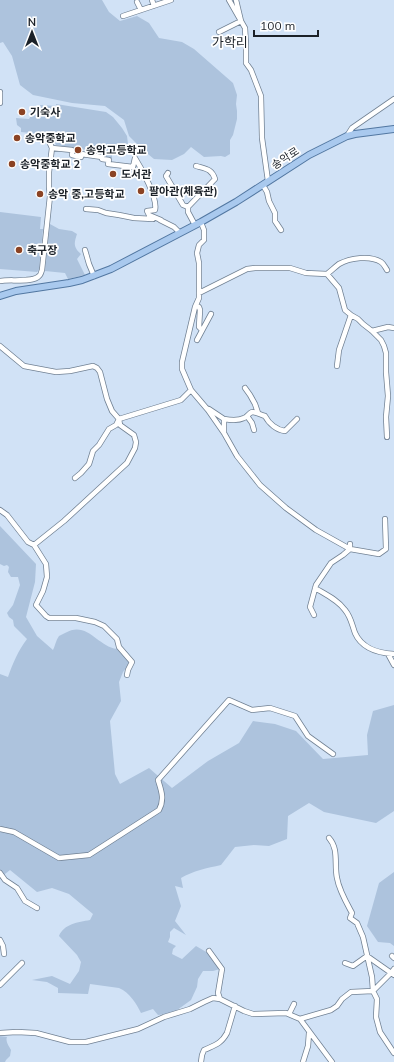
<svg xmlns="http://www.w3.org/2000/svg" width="394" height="1062" font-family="Mulish,'Noto Sans KR',sans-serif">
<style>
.green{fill:#adc3dd}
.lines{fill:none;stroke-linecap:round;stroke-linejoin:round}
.minor-casing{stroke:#718193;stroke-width:6}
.major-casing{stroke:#5277a1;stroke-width:8}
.minor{stroke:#fff;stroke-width:4.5}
.major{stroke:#a9c9ee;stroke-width:6}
.poi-dot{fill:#8b4324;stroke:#fff;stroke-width:1.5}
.labels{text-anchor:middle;stroke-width:3.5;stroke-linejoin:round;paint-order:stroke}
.poi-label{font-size:11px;font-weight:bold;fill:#1b2128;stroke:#fff;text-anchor:start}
.street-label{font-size:11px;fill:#1b2128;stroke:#fff}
.quarter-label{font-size:13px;fill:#1b2128;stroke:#fff}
</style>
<rect width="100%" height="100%" fill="#d1e2f6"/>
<path class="green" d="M 0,0 L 102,0 L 109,12 L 120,21 L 137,16 L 149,23 L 159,38 L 182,42 L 194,49 L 233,83 L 237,95 L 236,104 L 237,111 L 237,119 L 233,135 L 230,140 L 230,154 L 225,157 L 221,156 L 204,157 L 191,147 L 184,154 L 172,160 L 154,159 L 143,150 L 129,136 L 124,120 L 105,106 L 72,103 L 33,95 L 20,85 L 12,56 L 3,42 L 0,43 Z
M 56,104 L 106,112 L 113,117 L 122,128 L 127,136 L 128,144 L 125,154 L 112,153 L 112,158 L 104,158 L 104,153 L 56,145 L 54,140 L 49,135 L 21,132 L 21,128 L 17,125 L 16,118 L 29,119 L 32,114 L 32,109 L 39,110 L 40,105 L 56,106 Z
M 0,212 L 41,217 L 40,229 L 43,229 L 39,270 L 37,272 L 0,269 Z
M 50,224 L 59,229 L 72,231 L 77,234 C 74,243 73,247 81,254 L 77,259 L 85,275 L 68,279 L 65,273 L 45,271 Z
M 0,526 L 36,564 L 35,582 L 26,617 L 37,636 L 53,650 C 55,646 56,640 59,636 C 61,635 63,634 65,633 C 87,620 97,646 117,649 L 130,663 L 123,672 L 119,682 L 121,701 L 110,721 L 115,774 L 120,784 L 149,768 L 172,788 L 208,761 L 239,743 L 253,721 L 275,724 L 296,731 L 323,759 L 368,755 L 367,735 L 373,711 L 394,705 L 394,811 L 376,823 L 324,812 L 309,803 L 288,816 L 287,839 L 269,846 L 254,845 L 235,847 L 221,865 C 207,868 193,871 181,878 L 183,888 L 175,886 L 181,906 L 175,921 L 186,935 L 174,928 L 170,932 L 170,937 L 168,942 L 176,946 L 173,949 L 172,954 L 182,959 L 196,946 L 208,953 L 220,969 L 213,971 L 203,971 L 198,979 L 197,987 L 191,1000 L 173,1013 L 158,1015 L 153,1009 L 141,1013 C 136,1003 130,993 119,988 L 90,984 L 88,994 L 58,993 L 58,988 L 47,982 L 32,980 L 52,976 L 70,984 L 79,971 L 81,962 L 77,955 L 59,936 C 64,924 78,922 90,920 L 93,914 L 69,894 L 52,888 L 37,892 L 10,870 L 0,878 L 0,674 L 8,677 C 13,663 18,651 27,639 L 14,626 L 13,620 L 9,617 L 7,613 L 13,605 L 20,585 L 18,577 L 11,577 L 8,572 L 9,567 L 7,565 L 4,566 L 0,564 Z
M 394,872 L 394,946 L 390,943 L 378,942 L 367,926 L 379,883 Z
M 0,1036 L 7,1037 C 5,1041 9,1046 11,1050 L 10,1056 L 6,1060 L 5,1062 L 0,1062 Z"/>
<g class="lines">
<defs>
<path id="minor" d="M 152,0 L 154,6
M 229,0 L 245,28 L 246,45 L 246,63 L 251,70 L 261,96 L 262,138 L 268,181
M 137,2 L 141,10
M 123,16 L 171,0
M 219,32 L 241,21 L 236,0
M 0,92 L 0,103
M 347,136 L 352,128 L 394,99
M 52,148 L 72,150 L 72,155 L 81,157 L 81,154 L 102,157 L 102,159 L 109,160 L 108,164 L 133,167 L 135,158 C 142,169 158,199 155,210 L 147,211 L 149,215 L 161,220
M 168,173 L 166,176 L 183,205 L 188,207 L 188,212 L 195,225
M 264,187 L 267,192 L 269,201 L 275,213 L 275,221 L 281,230
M 188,207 L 215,179 C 212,169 206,169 196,166
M 86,209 L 98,210 L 106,213 L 119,215 L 134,218 L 153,219
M 160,220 L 174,227 L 180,233
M 202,225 L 204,230 L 204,240 L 199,245 L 197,253 L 199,263 L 199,298 L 195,307 L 182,362 L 182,369 L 191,390 L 208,410 L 224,433 L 237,456 L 260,485 L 286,508 L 316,530 L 350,549 L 379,554 L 386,549 L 385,519
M 85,250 L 89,264 L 94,276
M 327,274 L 339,288 L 345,310 L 351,315 L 358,319 L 363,324 L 372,331 L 381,340 L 384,346 L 386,353 L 386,372 L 388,396 L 386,417 L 387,437
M 0,281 C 9,279 33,283 39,276 C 41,275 41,272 42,270 L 50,196 L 49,187 L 49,172 L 52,148 L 48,139 L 46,136
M 199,293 L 247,269 L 255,268 L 290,268 L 306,273 L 327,274 C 331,271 335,267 339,264 C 350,258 370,255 381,262 C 384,264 385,267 387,270
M 196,305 L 199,307 L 200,310 L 199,327 L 202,330
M 372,331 L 388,327 L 394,328
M 197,340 L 211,314
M 0,346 L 24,366 L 56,372 L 70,371 L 93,366 L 97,368 L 100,372 L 107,399 L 112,411 L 119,419 L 116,425 L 109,429 L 99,445 L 93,451 L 89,464 L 81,473 L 75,478
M 337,366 L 339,350 L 351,315
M 245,388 L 250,395 L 255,404 L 258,413
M 209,409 L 224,419
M 247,416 L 252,423 L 254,430
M 224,433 L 224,419 C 230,420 238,421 244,418 C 247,417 249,413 252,412 C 256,412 261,415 265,416 C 269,424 277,430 285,431 L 297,419
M 0,510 L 7,515 L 28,542 L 34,545 L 46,564 L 47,577 L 43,591 L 36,605 L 46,616 L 49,618 L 76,618 L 95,622 L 104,626 L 117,639 L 119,647 L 132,662 L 128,670 L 127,675
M 34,545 L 64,521 L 127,463 L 135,448 L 136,442 L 134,435 L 120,425 L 119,419 L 181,400 L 191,390
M 315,588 C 325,594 338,600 345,610 C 351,617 352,625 355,633 C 362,649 378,653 394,654
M 314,615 L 310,607 L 316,585 L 331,563 L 343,555 L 350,549 L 350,544
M 388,654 L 394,665
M 0,829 L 14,832 L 59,858 L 89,855 L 159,810 C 165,799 161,790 158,780 L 229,700 L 252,710 L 270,708 L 295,716 L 308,736 L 333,754
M 329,838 C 339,849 334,864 337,878 C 339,890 346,902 352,913 L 350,918 L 357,923 L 363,937 L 372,977 L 373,991 L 377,999 L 376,1017 L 380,1032 L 394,1053
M 0,873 L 5,880 L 17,888 L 25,901 L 37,908
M 0,940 L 3,946 L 4,954
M 209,951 L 222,969 L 218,993 L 220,999
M 392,956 L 394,958
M 345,963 L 353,966 L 367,956 L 394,975
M 0,985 L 22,963
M 289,1014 L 294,1004
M 300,1019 L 331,1010 L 337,1006 L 342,999 L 351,992 L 373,991 L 391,973 L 394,969
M 0,1033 L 17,1032 L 36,1033 L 70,1042 L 86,1042 L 138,1029 L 164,1017 L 190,1009 L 204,1002 L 213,998 L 220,999 L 244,1011 L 253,1014 L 286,1013 L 300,1019 L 332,1062
M 201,1062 L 202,1055 L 204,1050 C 215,1045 221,1044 227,1033 L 235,1006
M 303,1062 L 308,1046 L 309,1033"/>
<path id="major" d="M 0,296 L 16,291 L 69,283 L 82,280 L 111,269 L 201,222 L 236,202 L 309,155 L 347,136 L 355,134 L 394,129"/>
</defs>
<use href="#minor" class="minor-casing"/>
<use href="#major" class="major-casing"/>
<use href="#minor" class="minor"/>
<use href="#major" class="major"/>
</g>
<g class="poi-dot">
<circle cx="22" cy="112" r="4"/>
<circle cx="17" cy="138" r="4"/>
<circle cx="78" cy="150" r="4"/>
<circle cx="12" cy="164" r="4"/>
<circle cx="113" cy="174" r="4"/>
<circle cx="141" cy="191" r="4"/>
<circle cx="40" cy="194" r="4"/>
<circle cx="19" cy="250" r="4"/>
</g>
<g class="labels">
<g class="poi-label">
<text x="30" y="116">기숙사</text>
<text x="25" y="142">송악중학교</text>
<text x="86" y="154">송악고등학교</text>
<text x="20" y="168">송악중학교 2</text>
<text x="121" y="178">도서관</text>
<text x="149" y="195">팔아관(체육관)</text>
<text x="48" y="198">송악 중,고등학교</text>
<text x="27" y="254">축구장</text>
</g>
<g class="street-label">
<text transform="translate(285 158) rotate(-33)" y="4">송악로</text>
</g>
<g class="quarter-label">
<text x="230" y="47">가학리</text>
</g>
</g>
<g transform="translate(32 32)" stroke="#ffffff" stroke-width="3" paint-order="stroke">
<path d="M0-3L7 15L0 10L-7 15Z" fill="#1b2128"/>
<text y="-6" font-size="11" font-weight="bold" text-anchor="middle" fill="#1b2128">N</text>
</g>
<path d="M254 30v6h64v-6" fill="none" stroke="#1b2128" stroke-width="2"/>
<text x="260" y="30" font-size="12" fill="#1b2128" stroke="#ffffff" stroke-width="3" paint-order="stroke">100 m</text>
</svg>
